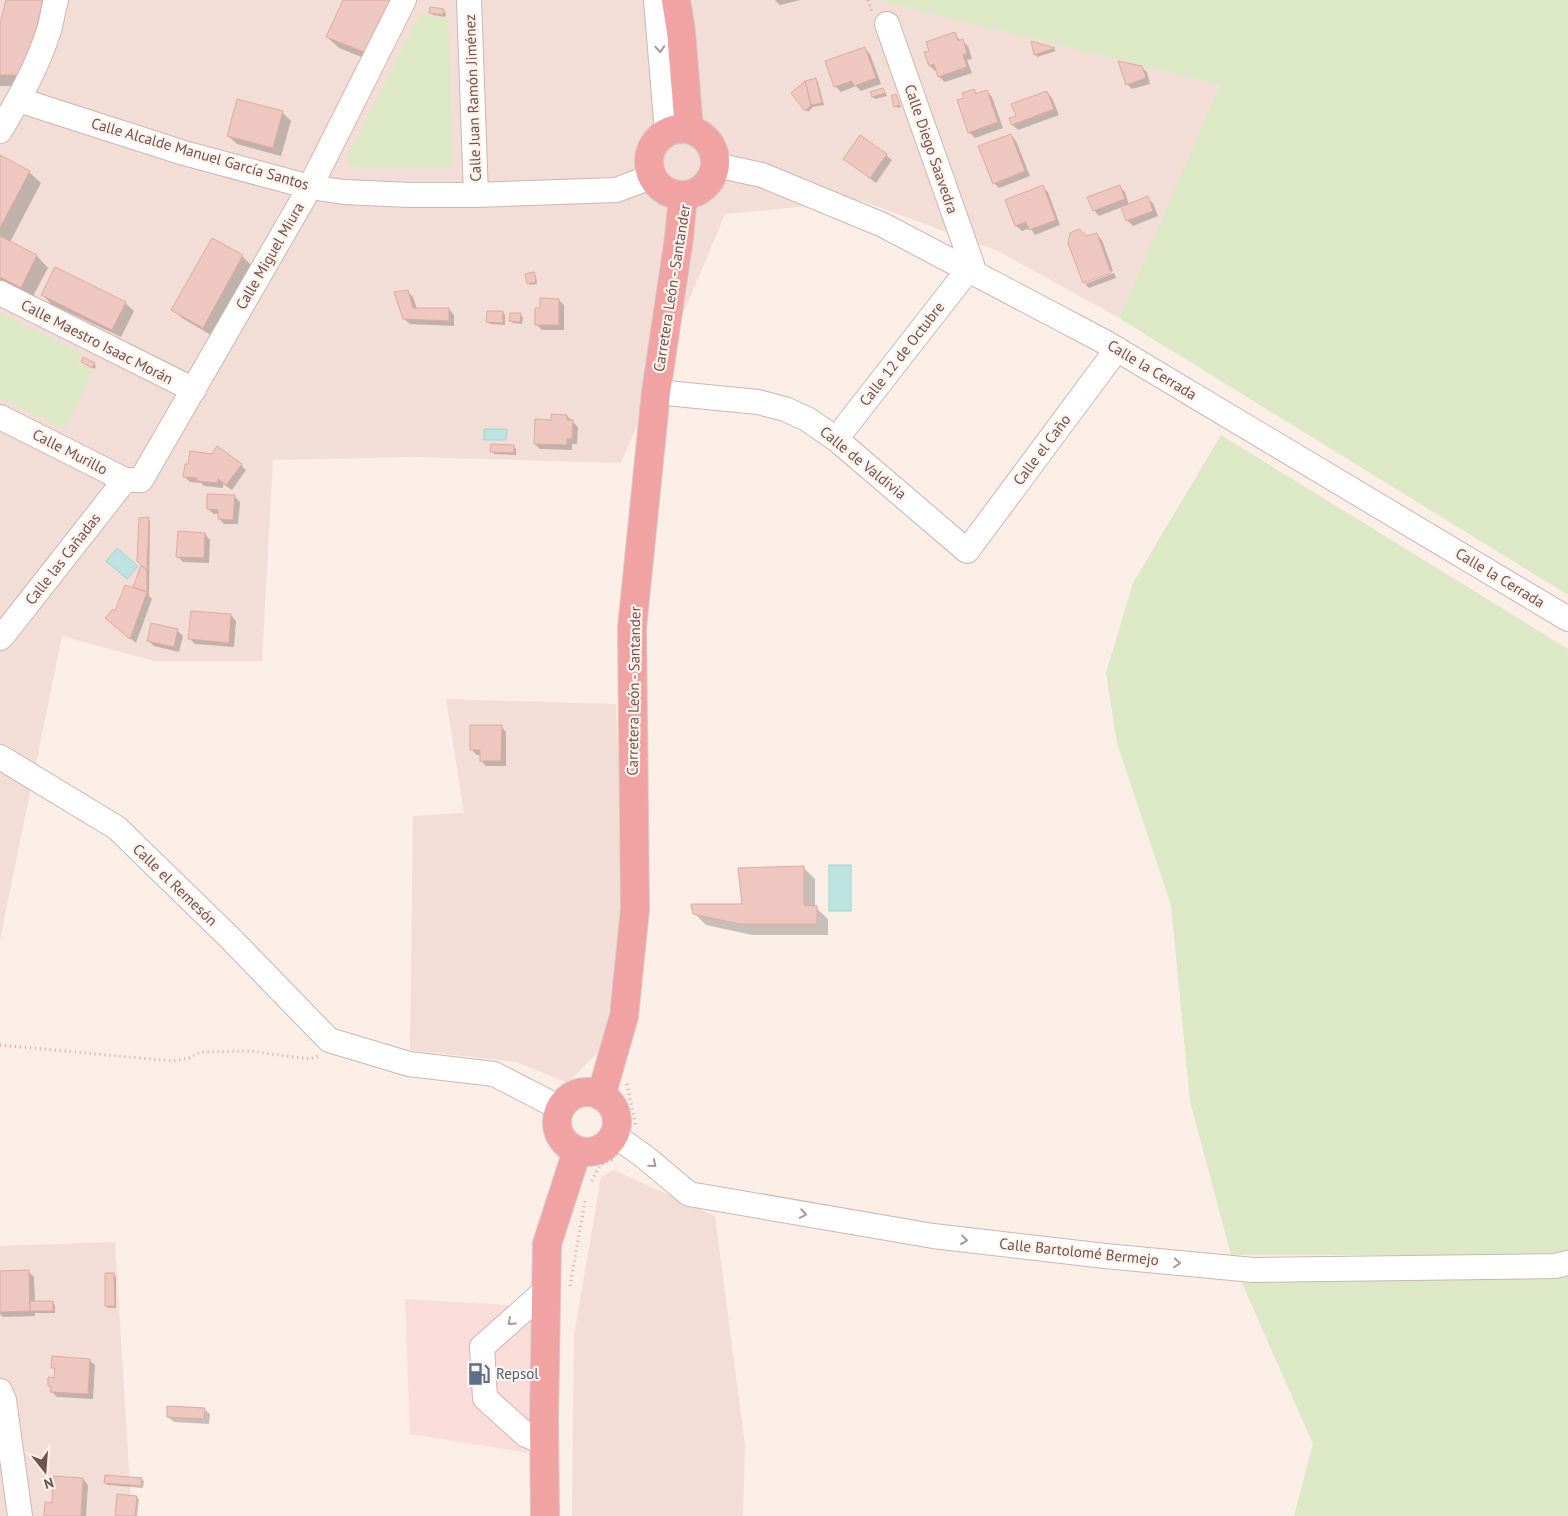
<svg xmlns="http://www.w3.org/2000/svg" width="1568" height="1516" font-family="'PT Sans',sans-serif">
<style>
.residential{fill:#f2ded6}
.commercial{fill:#fadddb}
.green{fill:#dce8c6}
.water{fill:#bce3df;stroke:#a3d4cf}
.shadow{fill:#0003}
.building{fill:#eec7c0;stroke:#e0a9a2}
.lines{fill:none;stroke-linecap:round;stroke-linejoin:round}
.minor-casing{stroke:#ceb6b1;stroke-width:26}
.highway-casing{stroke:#d5cbca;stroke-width:30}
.path{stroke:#d3aaa3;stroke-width:3;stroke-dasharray:1 4;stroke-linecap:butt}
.minor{stroke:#fff;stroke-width:24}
.highway{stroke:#f1a2a2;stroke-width:28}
.oneway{stroke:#ab9794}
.labels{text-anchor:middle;stroke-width:4.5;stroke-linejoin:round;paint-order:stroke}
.street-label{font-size:15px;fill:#73514d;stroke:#fef3ed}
.service-label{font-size:15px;fill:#4e5e75;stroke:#fef3ed;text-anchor:start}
</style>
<rect width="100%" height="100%" fill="#fbeee7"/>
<path class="residential" d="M 0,0 L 877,0 L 1221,85 L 1119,318 L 998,251 L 862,201 L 725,214 L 621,463 L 414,457 L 273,460 L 262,661 L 154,661 L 62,636 L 0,940 Z
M 446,699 L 616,704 L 626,900 L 603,1047 L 568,1083 L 516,1062 L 410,1050 L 413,816 L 464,813 Z
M 614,1170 L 715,1216 L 745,1445 L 743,1516 L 572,1516 L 574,1335 L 601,1177 Z
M 115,1242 L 132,1516 L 0,1516 L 0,1246 Z"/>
<path class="commercial" d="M 405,1299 L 539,1307 L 529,1453 L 410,1434 Z"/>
<path class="green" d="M 877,0 L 1568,0 L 1568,595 L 1119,318 L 1220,85 Z
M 420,14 L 448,18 L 453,163 L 448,168 L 352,167 L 347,158 Z
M 0,313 L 82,353 L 77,362 L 93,370 L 64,429 L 0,398 Z
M 1221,435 L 1568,649 L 1568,1252 L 1509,1255 L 1231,1255 L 1190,1101 L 1171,905 L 1117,743 L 1106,673 L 1133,583 Z
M 1568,1273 L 1568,1516 L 1294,1516 L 1313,1444 L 1242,1283 L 1539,1278 Z"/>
<path class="water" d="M 484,429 L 507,429 L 506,440 L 484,440 Z
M 117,548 L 138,566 L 127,579 L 106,561 Z
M 829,865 L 851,865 L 851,911 L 829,911 Z"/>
<path class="shadow" d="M 7,0 L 56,0 L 30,86 L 0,86 L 0,28 Z
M 344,0 L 409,0 L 376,63 L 339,48 L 327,37 Z
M 775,0 L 800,0 L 780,5 Z
M 443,10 L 446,13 L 445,17 L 433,15 L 431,12 Z
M 954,34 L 961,41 L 962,41 L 968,46 L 972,59 L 967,60 L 972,73 L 945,82 L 939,77 L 937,70 L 935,71 L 930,66 L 930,51 Z
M 1033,43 L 1054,49 L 1056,51 L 1037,57 L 1035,54 Z
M 865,49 L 870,54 L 881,84 L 861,91 L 856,86 L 841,92 L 835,86 Z
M 1141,67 L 1147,72 L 1150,84 L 1132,89 L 1127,84 Z
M 816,80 L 818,82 L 824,105 L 813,107 L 808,112 L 806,110 Z
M 883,89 L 887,96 L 875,99 L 873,97 L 872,93 Z
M 974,90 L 978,94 L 987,91 L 992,97 L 1003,128 L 975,138 L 969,132 L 966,99 Z
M 1047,92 L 1052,98 L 1059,115 L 1018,130 L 1013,125 Z
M 896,96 L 901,107 L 898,108 L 895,106 Z
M 282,112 L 291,121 L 281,156 L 237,144 L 228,136 Z
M 1011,135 L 1016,141 L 1030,176 L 999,188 L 994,183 Z
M 886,155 L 892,160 L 876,183 L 845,159 Z
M 0,157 L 29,172 L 41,183 L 10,242 L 37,256 L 48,268 L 32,298 L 0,281 Z
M 1119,186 L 1125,192 L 1129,205 L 1147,198 L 1153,203 L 1158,216 L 1133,226 L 1127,220 L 1122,207 L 1099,216 L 1094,210 Z
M 1042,187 L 1048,192 L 1060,225 L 1035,235 L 1030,228 L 1022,231 L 1016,226 Z
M 1096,234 L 1102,240 L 1113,271 L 1085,281 L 1085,284 L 1084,282 L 1087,238 Z
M 242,256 L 251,265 L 211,335 L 182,318 L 173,310 Z
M 1114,273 L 1116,278 L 1089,288 L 1085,284 Z
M 533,274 L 536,276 L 537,284 L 530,285 L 528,283 Z
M 407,291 L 413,297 L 417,309 L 449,309 L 454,315 L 454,326 L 410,324 L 404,319 Z
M 43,295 L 125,303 L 134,311 L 121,337 L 51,304 Z
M 559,300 L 564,305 L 564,330 L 542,330 L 536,324 L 541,309 Z
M 503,312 L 505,315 L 505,325 L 490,324 L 488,322 Z
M 520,315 L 523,317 L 522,324 L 513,323 L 510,320 Z
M 82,362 L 94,364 L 96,366 L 95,369 Z
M 567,416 L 578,427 L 577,444 L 572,444 L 572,450 L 540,449 L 535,444 L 552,421 Z
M 514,447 L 516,449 L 516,455 L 494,454 L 492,451 Z
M 241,465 L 246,470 L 232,490 L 223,484 L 223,488 L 204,486 L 201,483 L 190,482 L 184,476 Z
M 234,496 L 240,502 L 238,524 L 224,524 L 219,518 L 219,514 L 214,514 L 208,509 Z
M 148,519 L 150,521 L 149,596 L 152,599 L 136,643 L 112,623 L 116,613 L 133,589 L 142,565 Z
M 205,534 L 210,540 L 209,563 L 183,562 L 177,556 Z
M 231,615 L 236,621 L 234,647 L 195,644 L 190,639 Z
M 177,630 L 183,636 L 179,652 L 154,646 L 148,640 Z
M 501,726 L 506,732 L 506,766 L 486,766 L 481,761 L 481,755 L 477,755 L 471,749 Z
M 803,867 L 815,879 L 815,907 L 828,919 L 828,935 L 752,935 L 706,925 L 694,913 L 743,905 Z
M 29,1272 L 34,1277 L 35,1302 L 52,1302 L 55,1305 L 55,1313 L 35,1313 L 35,1316 L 3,1317 L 0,1314 L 0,1273 Z
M 114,1275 L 116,1277 L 116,1308 L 108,1308 L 106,1306 Z
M 89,1360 L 95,1365 L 93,1399 L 57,1397 L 51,1391 L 52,1388 L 49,1386 L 55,1379 L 56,1371 L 53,1368 Z
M 204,1409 L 210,1414 L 209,1424 L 174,1422 L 168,1417 Z
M 83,1479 L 88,1485 L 86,1516 L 45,1516 L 53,1504 Z
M 141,1479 L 144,1481 L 143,1488 L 108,1485 L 105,1483 Z
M 136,1497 L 139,1499 L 137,1516 L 116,1516 Z"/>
<path class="building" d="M 6,0 L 43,0 L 35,35 L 18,75 L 0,75 L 0,24 Z
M 343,0 L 391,0 L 364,52 L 326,37 Z
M 430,7 L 444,9 L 443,15 L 429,13 Z
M 955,32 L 958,41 L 963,39 L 967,53 L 963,55 L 967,67 L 938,77 L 934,64 L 929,66 L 924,52 L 929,51 L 926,42 Z
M 1031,41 L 1055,48 L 1034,55 Z
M 865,47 L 876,78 L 854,86 L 852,81 L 834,87 L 825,61 Z
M 1118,61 L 1142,66 L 1146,78 L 1126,85 Z
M 816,78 L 822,103 L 811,105 L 805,81 Z
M 805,81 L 811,105 L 805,111 L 791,93 Z
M 883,88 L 885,93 L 872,97 L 870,92 Z
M 974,89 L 976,94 L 987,90 L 998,122 L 968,133 L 957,100 L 964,98 L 962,93 Z
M 1047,91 L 1054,109 L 1012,125 L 1009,118 L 1016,116 L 1011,104 Z
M 896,94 L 900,105 L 894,107 L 891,96 Z
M 237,99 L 283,111 L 273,148 L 227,136 Z
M 1011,134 L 1025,171 L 993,184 L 978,146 Z
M 860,135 L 887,154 L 870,178 L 843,159 Z
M 0,155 L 30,171 L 0,228 Z
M 1043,185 L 1056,220 L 1029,230 L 1026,222 L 1015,226 L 1005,200 Z
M 1120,185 L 1125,199 L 1093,211 L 1087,197 Z
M 1148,196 L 1153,211 L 1126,221 L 1121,207 Z
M 1079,229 L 1087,236 L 1097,233 L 1111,273 L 1083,283 L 1068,243 L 1070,233 Z
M 0,236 L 37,255 L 21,288 L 0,277 Z
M 212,238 L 243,255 L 203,328 L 171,310 Z
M 55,267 L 126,302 L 112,330 L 41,295 Z
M 534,272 L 536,282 L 527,284 L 525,274 Z
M 408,290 L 413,308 L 449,308 L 449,321 L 403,319 L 394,292 Z
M 540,298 L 559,299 L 559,325 L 535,325 L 535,308 L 540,308 Z
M 487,311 L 503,311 L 503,323 L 486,322 Z
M 510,313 L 521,313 L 520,322 L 509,321 Z
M 83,357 L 95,363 L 92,368 L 81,362 Z
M 551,414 L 567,415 L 567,420 L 573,420 L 572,439 L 567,439 L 567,445 L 534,444 L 535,419 L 551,420 Z
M 491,444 L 514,445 L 514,453 L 490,452 Z
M 217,446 L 242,464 L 226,485 L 218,479 L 217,483 L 197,481 L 197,478 L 183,477 L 185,464 L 188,464 L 190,451 L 212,454 Z
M 207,494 L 235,495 L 233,520 L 218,519 L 218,510 L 207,509 Z
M 149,517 L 147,570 L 137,561 L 139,518 Z
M 178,531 L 205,533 L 204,558 L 176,557 Z
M 141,565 L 147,570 L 147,592 L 133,587 Z
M 125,585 L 147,592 L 130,639 L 105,618 L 113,609 L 115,611 Z
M 191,611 L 231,614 L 229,643 L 188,639 Z
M 151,623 L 178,629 L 174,647 L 147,641 Z
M 470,725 L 502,725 L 501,761 L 480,761 L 480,750 L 470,750 Z
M 804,866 L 804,905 L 817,906 L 817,924 L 739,924 L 693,914 L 691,904 L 742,904 L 738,868 Z
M 29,1270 L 30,1311 L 0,1312 L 0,1271 Z
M 105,1273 L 114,1273 L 115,1306 L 105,1306 Z
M 30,1301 L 53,1301 L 53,1311 L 30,1311 Z
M 52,1356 L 90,1359 L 88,1394 L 50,1392 L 51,1387 L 48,1386 L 48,1377 L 54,1378 L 55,1368 L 51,1368 Z
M 167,1406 L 205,1408 L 204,1419 L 167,1417 Z
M 105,1475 L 142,1478 L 141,1486 L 104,1483 Z
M 53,1476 L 83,1478 L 81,1516 L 44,1516 L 45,1502 L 52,1503 Z
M 117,1494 L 137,1496 L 135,1516 L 115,1516 Z"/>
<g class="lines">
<defs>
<path id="minor" d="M 469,0 L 476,195
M 656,0 L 667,132
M 887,24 L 975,273
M 19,100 L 184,153 L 310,187 L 344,192 L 410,195 L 476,195 L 616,190 L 643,180 L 651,175
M 0,131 C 19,99 38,66 49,30 C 52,20 53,10 56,0
M 716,165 L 762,175 L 883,225 L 1103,341 L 1568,619
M 0,293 L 194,390
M 656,392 L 758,402 L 785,409 L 807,419 L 836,439 L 967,551 L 1117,349
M 0,417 L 125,480 L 141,480 L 310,187 L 404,0
M 836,439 L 968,270
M 0,638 L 4,634 L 125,480
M 0,757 L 117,828 L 230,938 L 329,1040 L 409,1064 L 494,1074 L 560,1108
M 614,1135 L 645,1157 L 689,1194 L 933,1236 L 1105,1256 L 1253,1270 L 1555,1266 L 1568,1263
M 0,1391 L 4,1400 L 20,1516
M 545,1443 L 526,1435 L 485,1398 L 482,1347 L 547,1289"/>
<path id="highway" d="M 676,0 L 681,31 L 689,129
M649 162a33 33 0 1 1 66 0a33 33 0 1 1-66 0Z
M557 1122a30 30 0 1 1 60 0a30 30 0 1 1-60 0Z
M 601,1096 L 624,1016 L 635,909 L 632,628 L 656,392 L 679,238 L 682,206 L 686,196
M 545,1516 L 544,1418 L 547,1244 L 577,1151"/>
</defs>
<use href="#minor" class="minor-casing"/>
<use href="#highway" class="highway-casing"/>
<path class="path" d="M 868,0 L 872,12
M 711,128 L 726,146
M 707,200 L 723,187
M 0,1045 L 172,1061 L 189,1058 L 201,1052 L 249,1051 L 310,1059 L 318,1056
M 627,1084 L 636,1127
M 592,1181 C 597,1170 601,1160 615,1160
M 570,1286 L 585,1201"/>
<use href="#minor" class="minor"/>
<use href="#highway" class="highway"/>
</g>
<defs><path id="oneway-chevron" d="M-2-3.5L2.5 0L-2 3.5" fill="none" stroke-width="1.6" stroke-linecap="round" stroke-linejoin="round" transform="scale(1.25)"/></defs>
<g class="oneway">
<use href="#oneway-chevron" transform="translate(660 49) rotate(86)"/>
<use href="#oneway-chevron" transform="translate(653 1164) rotate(40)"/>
<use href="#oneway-chevron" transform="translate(803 1214) rotate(10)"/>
<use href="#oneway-chevron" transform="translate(964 1240) rotate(7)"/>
<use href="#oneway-chevron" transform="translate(1177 1263) rotate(5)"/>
<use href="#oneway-chevron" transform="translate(511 1322) rotate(138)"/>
</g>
<defs>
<symbol id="fuel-bare" viewBox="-9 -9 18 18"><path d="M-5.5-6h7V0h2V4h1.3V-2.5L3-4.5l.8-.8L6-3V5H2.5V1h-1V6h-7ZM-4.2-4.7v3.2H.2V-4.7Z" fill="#5c6f8a" stroke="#fef3ed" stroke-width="2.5" paint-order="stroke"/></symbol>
</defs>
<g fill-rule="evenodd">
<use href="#fuel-bare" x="463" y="1358" width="32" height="32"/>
</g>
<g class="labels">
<g class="street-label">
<text transform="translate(473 98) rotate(-92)" y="5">Calle Juan Ramón Jiménez</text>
<text transform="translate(931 149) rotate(71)" y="5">Calle Diego Saavedra</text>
<text transform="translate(200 154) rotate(16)" y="5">Calle Alcalde Manuel García Santos</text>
<text transform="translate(270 256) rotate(-60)" y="5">Calle Miguel Miura</text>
<text transform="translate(672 288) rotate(-81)" y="5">Carretera León - Santander</text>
<text transform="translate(97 342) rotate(27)" y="5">Calle Maestro Isaac Morán</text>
<text transform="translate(902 354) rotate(-52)" y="5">Calle 12 de Octubre</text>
<text transform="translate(1152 370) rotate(31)" y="5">Calle la Cerrada</text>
<text transform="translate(1042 450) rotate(-53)" y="5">Calle el Caño</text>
<text transform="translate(70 452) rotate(27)" y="5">Calle Murillo</text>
<text transform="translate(863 463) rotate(39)" y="5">Calle de Valdivia</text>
<text transform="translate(63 559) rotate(-52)" y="5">Calle las Cañadas</text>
<text transform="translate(1500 578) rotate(31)" y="5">Calle la Cerrada</text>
<text transform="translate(634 691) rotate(-89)" y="5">Carretera León - Santander</text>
<text transform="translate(175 885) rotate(44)" y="5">Calle el Remesón</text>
<text transform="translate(1079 1252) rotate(6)" y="5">Calle Bartolomé Bermejo</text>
</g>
<g class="service-label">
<text x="496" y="1379">Repsol</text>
</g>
</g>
<g transform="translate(45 1471) rotate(163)" stroke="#fef3ed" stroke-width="4" paint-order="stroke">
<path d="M0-4L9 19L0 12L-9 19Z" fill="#73514d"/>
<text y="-8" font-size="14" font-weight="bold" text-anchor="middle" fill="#73514d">N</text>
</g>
</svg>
